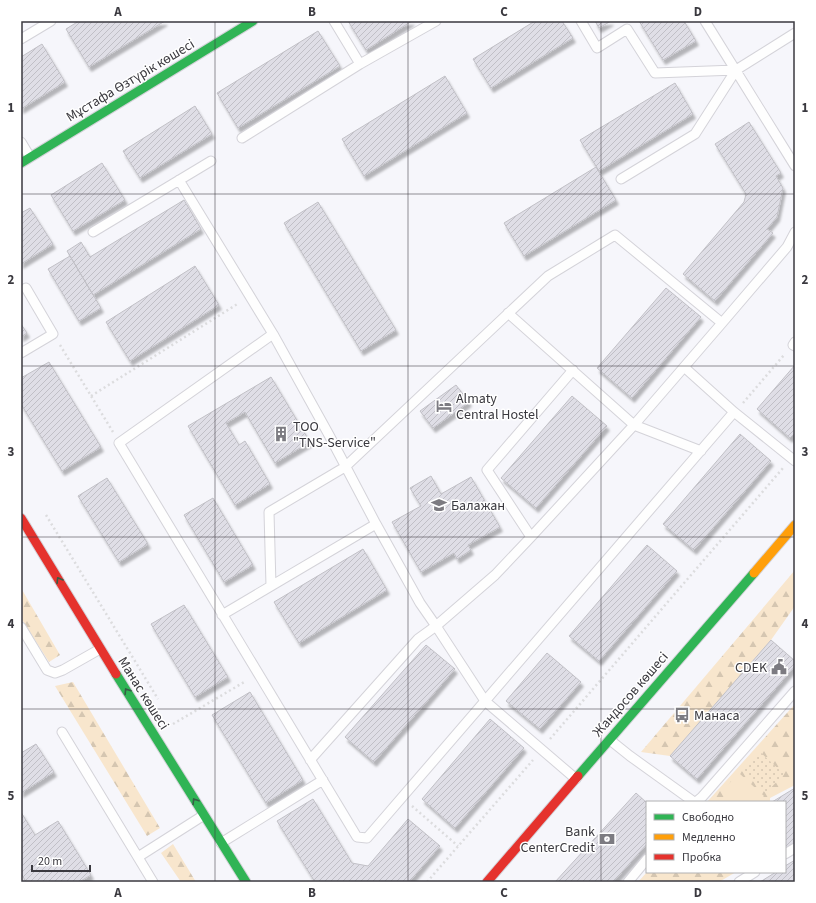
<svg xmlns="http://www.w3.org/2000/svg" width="816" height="903" font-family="'Source Sans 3',sans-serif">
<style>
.forest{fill:url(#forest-firs)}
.park{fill:url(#park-dots)}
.pitch{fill:#f8e6cd}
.building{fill:url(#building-hatch);stroke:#c1c0c6;filter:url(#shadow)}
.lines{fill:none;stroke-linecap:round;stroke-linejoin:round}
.lane-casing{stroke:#d4d3d9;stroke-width:11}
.fast-casing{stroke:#d4d3d9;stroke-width:11}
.slow-casing{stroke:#d4d3d9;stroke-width:11}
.jam-casing{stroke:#d4d3d9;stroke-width:11}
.path{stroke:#dcdcde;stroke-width:2.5;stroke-dasharray:2 3;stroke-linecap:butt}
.lane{stroke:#fefefe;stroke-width:9}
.fast{stroke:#30b455;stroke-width:9}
.slow{stroke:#ff9f0a;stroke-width:9}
.jam{stroke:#e5322d;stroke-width:9}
.oneway{stroke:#375e46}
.grid{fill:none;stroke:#3a393f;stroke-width:1;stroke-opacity:0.55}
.labels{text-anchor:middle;stroke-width:3;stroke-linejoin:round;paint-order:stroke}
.street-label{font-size:14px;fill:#3a393f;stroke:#fff}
.poi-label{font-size:14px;fill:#3a393f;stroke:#fff;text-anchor:start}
.neatline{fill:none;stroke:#3a393f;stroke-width:1.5}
.grid-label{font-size:13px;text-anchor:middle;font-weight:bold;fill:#3a393f}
</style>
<defs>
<pattern id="forest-firs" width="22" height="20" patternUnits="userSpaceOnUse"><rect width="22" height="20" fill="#f8e6cd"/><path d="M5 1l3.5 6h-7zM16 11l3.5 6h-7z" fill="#d5c6b1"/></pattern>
<pattern id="park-dots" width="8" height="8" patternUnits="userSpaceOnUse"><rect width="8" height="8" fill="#f8e6cd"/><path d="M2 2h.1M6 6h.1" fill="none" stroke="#d5c6b1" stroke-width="1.8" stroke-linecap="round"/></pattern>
<pattern id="building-hatch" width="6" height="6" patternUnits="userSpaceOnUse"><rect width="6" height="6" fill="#dfdee6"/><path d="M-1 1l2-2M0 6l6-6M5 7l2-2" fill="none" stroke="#c0bfc6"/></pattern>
<filter id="shadow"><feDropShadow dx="2.5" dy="4.5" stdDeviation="1" flood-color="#0004"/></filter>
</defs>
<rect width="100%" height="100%" fill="#f6f6fb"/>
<path class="forest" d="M 795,570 L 795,606 L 771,640 L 670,756 L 641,752 Z
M 21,588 L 60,655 L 49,662 L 21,618 Z
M 73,682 L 160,828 L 147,836 L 55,686 Z
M 795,704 L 795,785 L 770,798 L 770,802 L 707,802 Z
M 173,844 L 196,882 L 181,882 L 161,853 Z
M 647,872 L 736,872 L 719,882 L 638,882 Z"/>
<path class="park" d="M 759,751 L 784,774 L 766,793 L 741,770 Z"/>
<path class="pitch" d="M 739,773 L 764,796 L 758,802 L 731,802 L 721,792 Z"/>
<path class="building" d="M 79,21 L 165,21 L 89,67 L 66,29 Z
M 348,21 L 412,21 L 366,50 Z
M 535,21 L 562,21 L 573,38 L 491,88 L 473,59 Z
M 595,21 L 611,21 L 599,28 Z
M 639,21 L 684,21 L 696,41 L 663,60 Z
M 318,31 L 340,66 L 238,128 L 217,93 Z
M 42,44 L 65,82 L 21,109 L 21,57 Z
M 445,76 L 467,113 L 364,176 L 342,139 Z
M 675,83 L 693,114 L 599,171 L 580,140 Z
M 195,106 L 212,134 L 140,178 L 123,151 Z
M 749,122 L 781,173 L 776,176 L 783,188 L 777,217 L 767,229 L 773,233 L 715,301 L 683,274 L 744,202 L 746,194 L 715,144 Z
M 102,163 L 125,200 L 73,231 L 51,195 Z
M 596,167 L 616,200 L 524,256 L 504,223 Z
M 184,200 L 201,229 L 93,295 L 67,251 L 81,242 L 90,257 Z
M 318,202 L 396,330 L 361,351 L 284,223 Z
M 30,208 L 53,244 L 21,264 L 21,213 Z
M 70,256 L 101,308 L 79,321 L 48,269 Z
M 195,266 L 219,305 L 130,361 L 106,322 Z
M 666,288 L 701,317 L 632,398 L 597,368 Z
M 21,324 L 27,333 L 21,337 Z
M 49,362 L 101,447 L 62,471 L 21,404 L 21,378 Z
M 795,365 L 795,433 L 790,438 L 757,409 Z
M 271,377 L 310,442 L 275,463 L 245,412 L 226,423 L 239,445 L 245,441 L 270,484 L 235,505 L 188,426 Z
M 456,385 L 469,402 L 433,428 L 420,411 Z
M 572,396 L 607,426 L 536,508 L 501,478 Z
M 740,434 L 771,461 L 694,550 L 663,524 Z
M 431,476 L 441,494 L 471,477 L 500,527 L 468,545 L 471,550 L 457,559 L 454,553 L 421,572 L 392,522 L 421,506 L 410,488 Z
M 107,478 L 148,544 L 119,562 L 78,496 Z
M 213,498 L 253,565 L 224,582 L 184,515 Z
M 647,545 L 677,571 L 599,661 L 569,636 Z
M 363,549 L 387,590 L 299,643 L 274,602 Z
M 184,605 L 228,677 L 195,697 L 151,624 Z
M 771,640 L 795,661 L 795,666 L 697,779 L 670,756 Z
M 426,645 L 455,669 L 374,762 L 345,737 Z
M 547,653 L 581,682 L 540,729 L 506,701 Z
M 250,692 L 303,780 L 266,803 L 212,715 Z
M 490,719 L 524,748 L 455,828 L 422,799 Z
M 36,744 L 54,772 L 21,793 L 21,753 Z
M 795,788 L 795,843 L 785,849 L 785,802 L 772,802 Z
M 636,793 L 647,803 L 647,844 L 613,882 L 555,882 Z
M 313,799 L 352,863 L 368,866 L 408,819 L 440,846 L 409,882 L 315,882 L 277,821 Z
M 21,812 L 35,835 L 58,821 L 91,875 L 79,882 L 26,882 L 21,873 Z
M 795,860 L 795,882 L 760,882 L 776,872 L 785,872 L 785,866 Z"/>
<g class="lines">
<defs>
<path id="lane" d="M 334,21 L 360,64
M 581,21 L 597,48 L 627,29 L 655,73 L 736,70
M 705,21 L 795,166
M 21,39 L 51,21
M 242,138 L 360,64 L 436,21
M 21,142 L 30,157
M 621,179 L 695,134 L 736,70 L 795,33
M 179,180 L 273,334 L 329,435 L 376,524 L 420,603 L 436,626 L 485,701 L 576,779
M 93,232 L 211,161
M 508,313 L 634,425 L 701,451
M 273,334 L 119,443 L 357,837 L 367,838 L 734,412
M 795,342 L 793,345 L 795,346
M 21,353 L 53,334 L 26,288
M 684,367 L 734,412 L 795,461
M 531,537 L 487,470 L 573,370
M 271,586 L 269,512 L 345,467 L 548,276 L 615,235 L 722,323
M 222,615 L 376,524
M 21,627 L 47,670 L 55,673 L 63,670 L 100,649
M 62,732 L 153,882
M 610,740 L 630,756 L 694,802
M 310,760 L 418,639 L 436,626 L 495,575 L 531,537 L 634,425 L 722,323 L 787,247 L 795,232
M 696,802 L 702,797 L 795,691
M 221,843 L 323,780
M 785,854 L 795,848
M 138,857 L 204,815
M 628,882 L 647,859
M 739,882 L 755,872"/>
<path id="fast" d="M 21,163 L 253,21
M 116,674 L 246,882
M 578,776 L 754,573"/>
<path id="slow" d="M 754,573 L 795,525"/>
<path id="jam" d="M 21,518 L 116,674
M 487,882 L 578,776"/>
</defs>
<use href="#lane" class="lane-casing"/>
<use href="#fast" class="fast-casing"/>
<use href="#slow" class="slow-casing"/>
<use href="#jam" class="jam-casing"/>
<path class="path" d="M 60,345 L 113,432
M 91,396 L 239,303
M 743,403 L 784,355
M 46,515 L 158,699
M 173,724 L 246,681
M 550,739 L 783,468
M 412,806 L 458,846
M 427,882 L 533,760"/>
<use href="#lane" class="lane"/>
<use href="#fast" class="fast"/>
<use href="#slow" class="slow"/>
<use href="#jam" class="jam"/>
</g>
<defs><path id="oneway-chevron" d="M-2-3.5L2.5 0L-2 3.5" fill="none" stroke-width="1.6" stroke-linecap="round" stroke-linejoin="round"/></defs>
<g class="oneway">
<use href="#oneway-chevron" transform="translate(59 580) rotate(-121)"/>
<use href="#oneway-chevron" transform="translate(127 691) rotate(-122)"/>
<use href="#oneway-chevron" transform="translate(195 801) rotate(-122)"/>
</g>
<path class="grid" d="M 215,21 L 215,882M 408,21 L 408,882M 601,21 L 601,882M 21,194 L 795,194M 21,366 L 795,366M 21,537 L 795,537M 21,709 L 795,709"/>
<defs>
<symbol id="hotel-bare" viewBox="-9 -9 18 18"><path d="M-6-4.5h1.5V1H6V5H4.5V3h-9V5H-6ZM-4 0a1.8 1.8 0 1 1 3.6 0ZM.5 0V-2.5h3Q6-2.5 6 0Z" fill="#7c7b81" stroke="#fff" stroke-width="2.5" paint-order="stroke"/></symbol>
<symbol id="building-bare" viewBox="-9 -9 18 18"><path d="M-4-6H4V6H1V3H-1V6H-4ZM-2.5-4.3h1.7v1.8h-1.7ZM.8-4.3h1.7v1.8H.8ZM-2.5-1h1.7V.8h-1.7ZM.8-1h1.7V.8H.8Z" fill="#7c7b81" stroke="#fff" stroke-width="2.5" paint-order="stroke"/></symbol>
<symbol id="school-bare" viewBox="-9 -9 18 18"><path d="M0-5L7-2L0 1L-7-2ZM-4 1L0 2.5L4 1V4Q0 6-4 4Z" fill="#7c7b81" stroke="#fff" stroke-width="2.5" paint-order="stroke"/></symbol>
<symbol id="civic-bare" viewBox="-9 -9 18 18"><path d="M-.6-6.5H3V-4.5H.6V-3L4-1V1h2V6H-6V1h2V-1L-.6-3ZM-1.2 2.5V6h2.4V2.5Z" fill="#7c7b81" stroke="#fff" stroke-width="2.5" paint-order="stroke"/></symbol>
<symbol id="bus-bare" viewBox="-9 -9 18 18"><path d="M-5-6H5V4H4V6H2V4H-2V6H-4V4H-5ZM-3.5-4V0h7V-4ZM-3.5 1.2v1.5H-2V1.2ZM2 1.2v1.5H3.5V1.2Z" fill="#7c7b81" stroke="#fff" stroke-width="2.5" paint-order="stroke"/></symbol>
<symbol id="bank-bare" viewBox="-9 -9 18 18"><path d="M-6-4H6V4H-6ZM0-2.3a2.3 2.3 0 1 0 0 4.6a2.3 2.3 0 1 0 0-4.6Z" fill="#7c7b81" stroke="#fff" stroke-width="2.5" paint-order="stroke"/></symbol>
</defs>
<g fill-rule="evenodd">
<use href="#hotel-bare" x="433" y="395" width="22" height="22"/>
<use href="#building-bare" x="270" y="423" width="22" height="22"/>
<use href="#school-bare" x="428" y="494" width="22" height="22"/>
<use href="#civic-bare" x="768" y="656" width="22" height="22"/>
<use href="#bus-bare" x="671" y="704" width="22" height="22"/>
<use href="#bank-bare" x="596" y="828" width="22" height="22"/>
</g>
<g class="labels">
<g class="street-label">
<text transform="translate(130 80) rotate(-31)" y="5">Мұстафа Өзтүрік көшесі</text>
<text transform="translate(144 693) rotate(58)" y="5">Манас көшесі</text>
<text transform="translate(630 694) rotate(-49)" y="5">Жандосов көшесі</text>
</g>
<g class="poi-label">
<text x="456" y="403">Almaty<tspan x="456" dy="16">Central Hostel</tspan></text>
<text x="293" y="431">ТОО<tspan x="293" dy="16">"TNS-Service"</tspan></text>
<text x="451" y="510">Балажан</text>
<text x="767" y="672" text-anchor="end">CDEK</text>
<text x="694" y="720">Манаса</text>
<text x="595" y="836" text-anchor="end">Bank<tspan x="595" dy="16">CenterCredit</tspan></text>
</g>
</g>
<rect width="816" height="903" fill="none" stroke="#ffffff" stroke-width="44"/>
<rect x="646" y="801" width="140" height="72" fill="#ffffff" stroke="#b0b0b2"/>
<rect x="654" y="814" width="20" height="6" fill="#30b455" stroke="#b0b0b2"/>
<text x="682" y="821" font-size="12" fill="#3a393f">Свободно</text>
<rect x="654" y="834" width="20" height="6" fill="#ff9f0a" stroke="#b0b0b2"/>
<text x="682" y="841" font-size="12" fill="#3a393f">Медленно</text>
<rect x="654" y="854" width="20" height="6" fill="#e5322d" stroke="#b0b0b2"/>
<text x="682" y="861" font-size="12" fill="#3a393f">Пробка</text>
<path d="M32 865v6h58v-6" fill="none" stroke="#3a393f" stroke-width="2"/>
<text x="38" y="865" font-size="12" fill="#3a393f" stroke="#ffffff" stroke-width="3" paint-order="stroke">20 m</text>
<rect x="22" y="22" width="772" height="859" class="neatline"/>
<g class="grid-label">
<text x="118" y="16">A</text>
<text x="312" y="16">B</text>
<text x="504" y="16">C</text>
<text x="698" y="16">D</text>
<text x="11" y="112">1</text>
<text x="805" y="112">1</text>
<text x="11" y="284">2</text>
<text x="805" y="284">2</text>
<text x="11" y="456">3</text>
<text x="805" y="456">3</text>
<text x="11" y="628">4</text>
<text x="805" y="628">4</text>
<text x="11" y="800">5</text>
<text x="805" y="800">5</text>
<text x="118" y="897">A</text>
<text x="312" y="897">B</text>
<text x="504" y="897">C</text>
<text x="698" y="897">D</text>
</g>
</svg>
